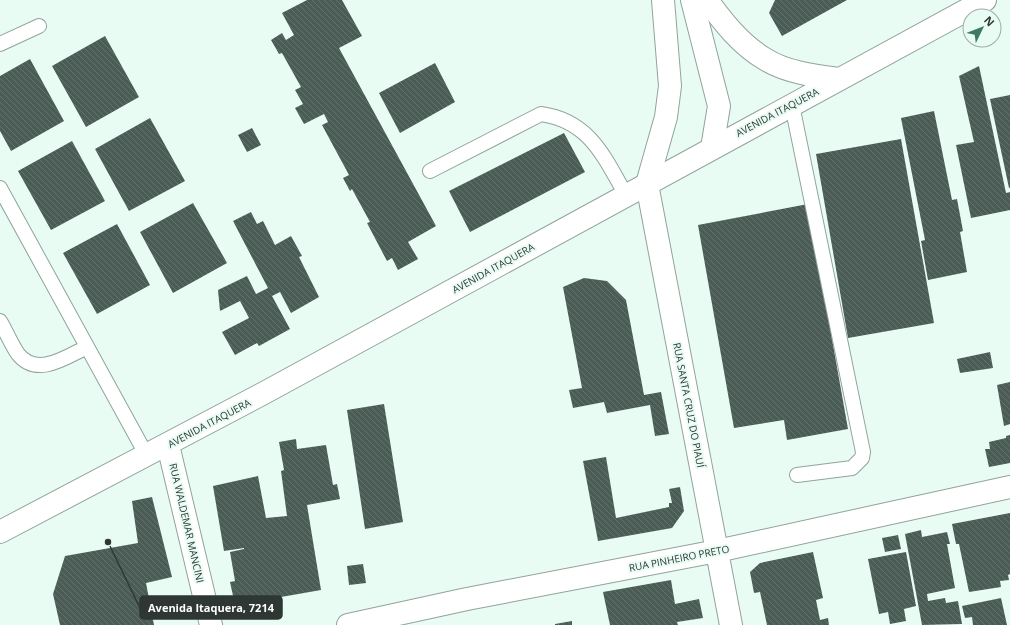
<svg xmlns="http://www.w3.org/2000/svg" width="1010" height="625" font-family="'Open Sans',sans-serif">
<style>
.building{fill:url(#building-back-hatch)}
.lines{fill:none;stroke-linecap:round;stroke-linejoin:round}
.service-casing{stroke:#90a39c;stroke-width:16}
.minor-casing{stroke:#90a39c;stroke-width:24}
.tertiary-casing{stroke:#90a39c;stroke-width:24}
.primary-casing{stroke:#90a39c;stroke-width:24}
.service{stroke:#fff;stroke-width:14}
.minor{stroke:#fff;stroke-width:22}
.tertiary{stroke:#fff;stroke-width:22}
.primary{stroke:#fff;stroke-width:22}
.labels{text-anchor:middle;stroke-width:4;stroke-linejoin:round;paint-order:stroke}
.street-label{font-size:10px;fill:#2f3734;stroke:#e8fcf4}
.leader{fill:none;stroke:#2f3734;stroke-width:1.5}
.callout-dot{fill:#2f3734;stroke:#e8fcf4;stroke-width:1.5}
.callout{fill:#2f3734;stroke:#2f3734;stroke-width:1.5}
.callout-label{font-size:11px;text-anchor:middle;font-weight:bold;fill:#fff}
</style>
<defs>
<pattern id="building-back-hatch" width="6" height="6" patternUnits="userSpaceOnUse"><rect width="6" height="6" fill="#4b5c56"/><path d="M-1 5l2 2M0 0l6 6M5-1l2 2" fill="none" stroke="#63716c"/></pattern>
</defs>
<rect width="100%" height="100%" fill="#e8fcf4"/>
<path class="building" d="M 307,0 L 342,0 L 362,36 L 339,48 L 436,226 L 408,242 L 418,259 L 398,270 L 392,258 L 387,261 L 367,223 L 370,222 L 352,189 L 350,191 L 343,178 L 349,175 L 322,125 L 328,122 L 324,114 L 304,124 L 295,108 L 303,104 L 295,90 L 301,87 L 282,53 L 279,54 L 271,40 L 282,33 L 286,40 L 294,35 L 282,13 Z
M 775,0 L 847,0 L 782,36 L 769,13 Z
M 105,36 L 139,97 L 86,127 L 52,66 Z
M 30,59 L 64,121 L 11,151 L 0,131 L 0,76 Z
M 435,63 L 455,102 L 400,133 L 379,93 Z
M 979,66 L 1006,193 L 1010,192 L 1010,210 L 971,218 L 956,145 L 974,142 L 959,76 Z
M 1010,95 L 1010,188 L 1009,188 L 990,99 Z
M 934,111 L 952,200 L 957,199 L 963,231 L 960,232 L 967,272 L 928,280 L 921,241 L 925,240 L 901,118 Z
M 150,118 L 185,181 L 129,211 L 95,149 Z
M 252,128 L 261,145 L 247,152 L 238,135 Z
M 564,133 L 585,172 L 470,232 L 449,191 Z
M 901,139 L 934,323 L 848,338 L 816,154 Z
M 72,141 L 105,201 L 51,230 L 18,171 Z
M 193,203 L 227,263 L 173,293 L 140,232 Z
M 808,204 L 848,429 L 787,440 L 784,420 L 734,428 L 698,225 Z
M 251,212 L 257,224 L 263,221 L 275,245 L 291,236 L 302,256 L 299,257 L 319,297 L 291,313 L 280,292 L 272,296 L 290,329 L 259,346 L 257,343 L 235,355 L 222,332 L 249,318 L 240,301 L 220,311 L 218,290 L 247,276 L 256,294 L 268,288 L 233,221 Z
M 117,224 L 150,285 L 97,314 L 63,253 Z
M 584,278 L 607,281 L 626,300 L 644,395 L 661,392 L 669,434 L 655,436 L 650,405 L 607,413 L 604,402 L 573,408 L 569,390 L 582,388 L 563,287 Z
M 990,352 L 993,368 L 960,373 L 957,359 Z
M 1010,382 L 1010,424 L 1004,426 L 997,385 Z
M 384,404 L 403,522 L 365,529 L 347,410 Z
M 1010,435 L 1010,463 L 989,467 L 985,449 L 990,449 L 989,442 L 1006,438 L 1006,436 Z
M 296,439 L 297,449 L 326,445 L 333,485 L 337,484 L 340,499 L 307,505 L 321,590 L 235,605 L 230,582 L 235,581 L 230,552 L 244,549 L 244,548 L 224,551 L 213,486 L 258,476 L 266,518 L 287,516 L 281,471 L 284,470 L 279,442 Z
M 606,457 L 616,518 L 669,507 L 669,503 L 672,503 L 669,489 L 680,487 L 684,511 L 672,528 L 598,541 L 583,461 Z
M 152,497 L 172,577 L 146,583 L 154,625 L 60,625 L 53,594 L 65,556 L 138,543 L 132,501 Z
M 1010,513 L 1010,574 L 1008,575 L 1009,580 L 1000,581 L 1001,587 L 969,592 L 959,544 L 956,544 L 952,524 Z
M 921,530 L 922,537 L 947,532 L 950,544 L 947,544 L 955,588 L 927,594 L 928,601 L 945,598 L 946,603 L 958,601 L 962,624 L 922,625 L 905,534 Z
M 898,535 L 901,549 L 885,552 L 882,538 Z
M 813,552 L 823,598 L 816,600 L 820,620 L 828,618 L 829,625 L 767,625 L 760,592 L 754,593 L 750,572 L 760,563 Z
M 906,552 L 916,606 L 904,609 L 906,621 L 890,624 L 888,612 L 879,614 L 868,559 Z
M 363,564 L 366,583 L 349,585 L 347,566 Z
M 671,580 L 675,604 L 699,599 L 703,618 L 677,622 L 678,625 L 610,625 L 603,592 Z
M 1001,598 L 1007,625 L 973,625 L 972,617 L 965,618 L 962,606 Z
M 572,621 L 572,625 L 555,625 L 555,624 Z"/>
<g class="lines">
<defs>
<path id="service" d="M 0,44 L 39,26
M 792,105 L 863,452 L 862,458 L 852,468 L 797,475
M 430,171 L 541,114 C 590,121 604,157 626,195
M 0,188 L 147,456
M 0,321 C 6,331 11,344 18,354 C 37,378 66,357 87,347"/>
<path id="minor" d="M 647,184 L 731,625
M 168,445 L 211,625
M 348,625 L 467,599 L 717,551 L 1010,487"/>
<path id="tertiary" d="M 692,0 L 719,106 L 712,148
M 647,184 L 666,117 L 670,86 L 663,0"/>
<path id="primary" d="M 707,0 C 723,22 741,45 765,59 C 785,72 815,76 839,79
M 0,532 L 264,393 L 985,0"/>
</defs>
<use href="#service" class="service-casing"/>
<use href="#minor" class="minor-casing"/>
<use href="#tertiary" class="tertiary-casing"/>
<use href="#primary" class="primary-casing"/>
<use href="#service" class="service"/>
<use href="#minor" class="minor"/>
<use href="#tertiary" class="tertiary"/>
<use href="#primary" class="primary"/>
</g>
<g class="labels">
<g class="street-label">
<text transform="translate(777 112) rotate(-28)" y="4">AVENIDA ITAQUERA</text>
<text transform="translate(493 268) rotate(-29)" y="4">AVENIDA ITAQUERA</text>
<text transform="translate(689 405) rotate(79)" y="4">RUA SANTA CRUZ DO PIAUÍ</text>
<text transform="translate(209 423) rotate(-28)" y="4">AVENIDA ITAQUERA</text>
<text transform="translate(187 523) rotate(77)" y="4">RUA WALDEMAR MANCINI</text>
<text transform="translate(679 558) rotate(-11)" y="4">RUA PINHEIRO PRETO</text>
</g>
</g>
<path class="leader" d="M108 542L140 608"/>
<circle class="callout-dot" cx="108" cy="542" r="4"/>
<rect class="callout" x="140" y="596" width="142" height="23" rx="4"/>
<g class="callout-label">
<text x="211" y="612">Avenida Itaquera, 7214</text>
</g>
<g transform="translate(982 28) rotate(47)"><circle r="19" fill="#e8fcf4" stroke="#9eada7"/>
<path d="M0-3L7 15L0 10L-7 15Z" fill="#3c7a66"/>
<text y="-6" font-size="11" font-weight="bold" text-anchor="middle" fill="#2f3734">N</text>
</g>
</svg>
